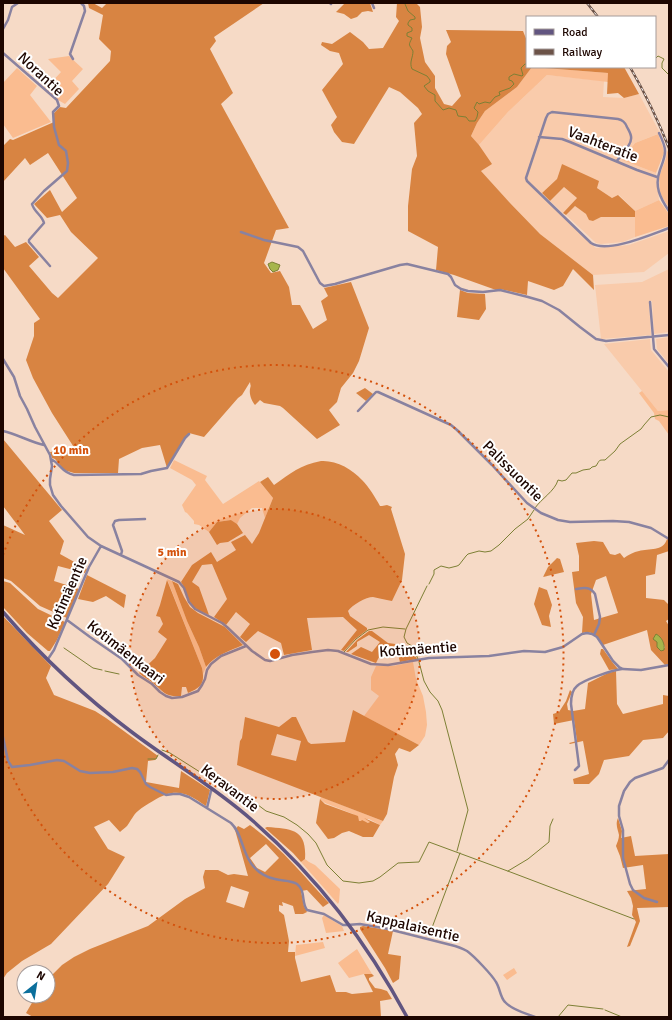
<svg xmlns="http://www.w3.org/2000/svg" width="672" height="1020" font-family="Signika,sans-serif">
<style>
.built{fill:#f9cbab}
.green{fill:#fabc90}
.forest{fill:#d88442;fill-rule:evenodd}
.water{fill:#a6b54c;stroke:#7d8035}
.lines{fill:none;stroke-linecap:round;stroke-linejoin:round}
.stream{stroke:#7d8035;stroke-width:1}
.street{stroke:#8982a0;stroke-width:2.5}
.secondary{stroke:#615580;stroke-width:3.5}
.rail-casing{stroke:#6c5348;stroke-width:2.5}
.rail{stroke:#fff;stroke-width:1;stroke-dasharray:3;stroke-linecap:butt}
.ring{fill:none;stroke:#d4510b;stroke-width:2;stroke-dasharray:2 4}
.labels{text-anchor:middle;stroke-width:4;stroke-linejoin:round;paint-order:stroke}
.street-label{font-size:15px;fill:#1d0600;stroke:#fff}
.centre{fill:#d4510b;stroke:#fff;stroke-width:2}
.ring-label{font-size:12px;text-anchor:middle;font-weight:bold;fill:#d4510b;stroke:#fff;stroke-width:4;stroke-linejoin:round;paint-order:stroke}
</style>
<rect width="100%" height="100%" fill="#f6dac6"/>
<path class="built" d="M 547,75 L 604,81 L 603,97 L 624,98 L 639,94 L 660,133 L 635,143 L 622,160 L 656,173 L 659,200 L 635,211 L 619,195 L 612,198 L 562,164 L 557,179 L 540,195 L 596,248 L 629,245 L 669,231 L 669,253 L 644,272 L 593,275 L 540,234 L 510,203 L 481,171 L 491,164 L 479,145 L 508,112 Z
M 564,187 L 577,198 L 563,213 L 550,201 Z
M 575,206 L 586,214 L 593,221 L 601,217 L 635,217 L 635,237 L 623,242 L 601,244 L 596,243 L 566,215 Z
M 669,269 L 669,332 L 654,334 L 652,301 L 649,302 L 651,335 L 601,339 L 595,285 L 642,282 Z
M 669,337 L 669,364 L 657,349 L 656,339 Z
M 650,339 L 651,350 L 669,372 L 669,410 L 658,411 L 604,344 Z"/>
<path class="green" d="M 69,56 L 83,69 L 72,81 L 79,89 L 65,104 L 58,100 L 42,85 L 47,82 L 50,84 L 61,72 L 48,59 Z
M 532,67 L 608,73 L 608,82 L 547,75 L 508,112 L 479,145 L 471,136 L 477,123 L 485,111 L 517,87 Z
M 17,68 L 37,86 L 30,95 L 51,122 L 13,138 L 3,124 L 3,83 Z
M 658,134 L 663,147 L 664,153 L 656,173 L 622,160 L 635,143 Z
M 667,150 L 669,155 L 669,208 L 662,197 L 660,192 L 659,177 L 666,158 Z
M 659,200 L 669,214 L 669,226 L 635,237 L 635,211 Z
M 642,391 L 658,411 L 669,410 L 669,435 L 659,421 L 655,419 L 654,413 L 639,393 Z
M 174,460 L 207,476 L 205,480 L 223,504 L 259,481 L 273,498 L 265,518 L 262,508 L 252,508 L 240,518 L 237,524 L 231,520 L 217,522 L 209,532 L 199,525 L 194,524 L 194,521 L 187,513 L 185,512 L 182,505 L 196,485 L 192,480 L 170,468 Z
M 167,579 L 172,581 L 187,621 L 199,647 L 206,667 L 203,674 L 202,668 Z
M 413,662 L 416,679 L 423,696 L 426,712 L 427,725 L 425,736 L 419,745 L 364,716 L 379,696 L 371,690 L 371,677 L 376,666 L 393,666 Z
M 321,797 L 383,821 L 380,825 L 369,819 L 366,819 L 370,822 L 369,823 L 359,821 L 353,814 L 325,803 L 320,799 Z
M 305,859 L 309,862 L 315,865 L 340,889 L 339,902 L 338,904 L 301,862 Z
M 324,915 L 342,926 L 344,931 L 326,933 L 322,918 Z
M 323,942 L 325,948 L 295,956 L 296,945 Z
M 357,949 L 372,974 L 364,974 L 349,978 L 338,963 Z
M 514,968 L 517,973 L 507,980 L 503,975 Z"/>
<path class="forest" d="M 88,3 L 93,3 L 102,8 L 107,3 L 264,3 L 214,37 L 216,41 L 210,49 L 233,93 L 221,104 L 289,228 L 276,230 L 264,263 L 271,273 L 280,271 L 289,287 L 292,305 L 300,305 L 313,329 L 327,320 L 321,301 L 328,296 L 324,288 L 351,282 L 369,328 L 359,361 L 353,373 L 341,388 L 337,402 L 329,410 L 340,425 L 317,439 L 283,408 L 280,406 L 264,403 L 260,400 L 255,405 C 252,401 249,395 250,389 C 251,383 251,389 250,382 L 242,395 L 238,398 L 204,437 L 189,433 L 185,437 L 167,468 L 160,445 L 142,448 L 119,459 L 118,473 L 74,473 L 64,470 L 55,459 L 52,458 L 50,452 L 75,449 L 52,413 L 33,378 L 26,360 L 34,336 L 34,323 L 40,319 L 3,268 L 3,236 L 5,235 L 15,247 L 26,242 L 39,257 L 29,266 L 52,293 L 58,298 L 98,258 L 71,232 L 60,215 L 47,218 L 34,204 L 50,190 L 62,212 L 77,198 L 48,153 L 30,165 L 25,158 L 3,182 L 3,146 L 10,139 L 13,140 L 54,122 L 54,113 L 60,107 L 66,108 L 110,61 L 111,51 L 99,39 L 103,15 L 89,8 Z
M 345,3 L 370,3 L 373,12 L 368,11 L 362,12 L 357,17 L 351,19 L 344,14 L 336,12 Z
M 397,3 L 416,3 L 420,7 L 422,27 L 420,38 L 425,62 L 435,76 L 435,88 L 444,104 L 452,106 L 461,96 L 446,54 L 447,46 L 451,42 L 446,30 L 523,31 L 527,41 L 527,67 L 624,67 L 639,94 L 624,98 L 618,93 L 607,94 L 608,73 L 532,67 L 517,87 L 485,111 L 477,123 L 471,136 L 479,145 L 492,164 L 481,171 L 510,203 L 540,234 L 593,275 L 594,290 L 573,269 L 563,286 L 554,290 L 528,281 L 527,295 L 500,289 L 496,290 L 454,275 L 436,270 L 438,247 L 408,231 L 408,206 L 412,169 L 417,156 L 414,123 L 422,114 L 418,108 L 400,92 L 389,87 L 354,144 L 342,142 L 334,132 L 331,125 L 337,117 L 322,90 L 343,64 L 339,53 L 330,51 L 321,45 L 322,42 L 332,44 L 350,32 L 363,42 L 369,49 L 383,48 L 399,21 L 396,17 Z
M 562,164 L 599,181 L 597,188 L 612,198 L 618,195 L 635,211 L 635,217 L 601,217 L 593,221 L 589,220 L 586,214 L 575,206 L 566,215 L 563,213 L 577,198 L 564,187 L 550,201 L 542,193 L 557,179 Z
M 460,290 L 468,293 L 485,294 L 486,309 L 479,320 L 457,317 Z
M 365,388 L 373,394 L 366,401 L 356,393 Z
M 3,439 L 62,510 L 49,521 L 64,541 L 60,554 L 87,569 L 85,573 L 58,566 L 54,581 L 79,589 L 67,618 L 40,606 L 11,581 L 3,578 L 3,525 L 25,535 L 3,506 Z
M 321,461 C 336,460 352,469 362,480 C 369,487 375,497 380,506 L 382,506 L 387,505 L 392,507 L 391,509 L 405,554 L 402,580 L 392,601 C 385,600 379,598 373,597 C 366,597 352,605 348,611 L 350,616 L 367,628 L 367,630 L 355,639 L 344,651 L 341,650 L 357,630 L 343,617 L 307,618 L 312,650 L 284,655 L 281,643 L 258,631 L 246,642 L 240,637 L 250,624 L 236,612 L 226,625 L 214,617 L 227,599 L 212,564 L 202,565 L 192,582 L 199,587 L 209,615 C 205,613 199,611 195,608 C 187,601 186,589 181,582 L 192,565 L 211,552 L 217,562 L 236,550 L 231,542 L 245,535 L 252,544 L 259,533 L 273,498 L 260,482 L 268,477 L 274,485 C 291,473 300,465 321,461 Z
M 231,520 L 237,524 L 243,533 L 228,542 L 220,543 L 217,545 L 209,532 L 217,522 Z
M 667,539 L 669,540 L 669,551 L 657,555 L 655,574 L 646,576 L 646,598 L 664,600 L 669,605 L 669,619 L 666,621 L 669,626 L 669,664 L 665,665 L 651,650 L 647,630 L 603,645 C 597,637 594,630 582,633 L 583,617 L 576,603 L 572,572 L 579,571 L 579,556 L 576,543 L 594,541 L 603,542 L 610,554 L 615,555 L 620,553 L 624,558 C 628,555 634,552 639,551 C 649,548 663,552 667,539 ZM 606,576 L 618,613 L 594,620 L 591,594 L 596,580 ZM 658,635 L 662,640 L 665,648 L 657,647 L 657,642 L 656,641 Z
M 557,558 L 560,559 L 564,572 L 543,577 L 548,567 Z
M 87,575 L 126,595 L 124,608 L 106,596 L 93,602 L 78,599 Z
M 167,580 L 202,668 C 205,683 202,687 188,693 L 186,687 L 182,687 L 181,696 C 165,697 164,692 153,683 C 148,679 143,677 139,673 L 155,658 L 167,639 L 158,632 L 163,624 L 160,617 L 156,616 L 160,605 Z
M 3,581 L 10,583 L 38,609 L 65,622 L 57,640 L 50,651 L 48,651 L 27,633 L 3,607 Z
M 172,581 L 178,584 L 184,597 L 190,607 L 198,613 L 225,627 L 243,645 C 229,651 216,655 206,667 L 199,647 L 187,621 Z
M 539,587 L 547,590 L 552,605 L 549,616 L 551,627 L 542,625 L 534,604 Z
M 3,616 L 51,666 L 46,678 L 54,695 L 95,711 L 106,718 L 158,756 L 155,760 L 148,761 L 146,782 L 179,788 L 181,771 L 210,790 L 206,806 C 186,792 175,787 153,801 C 148,804 142,807 138,811 C 133,815 131,821 127,826 C 125,828 122,830 120,832 L 109,820 L 94,827 L 108,849 L 125,857 L 108,884 L 51,944 L 22,961 L 7,973 L 3,979 L 3,736 L 4,736 L 3,734 Z
M 369,631 L 372,631 L 388,643 L 410,646 L 417,659 L 400,662 L 396,647 L 385,645 L 376,663 L 351,654 L 361,647 L 372,652 L 380,642 L 369,635 L 357,642 L 357,646 L 348,652 L 346,652 L 357,640 Z
M 601,649 L 603,649 L 613,663 L 618,669 L 609,670 L 600,654 Z
M 616,671 L 617,704 L 623,714 L 663,704 L 663,695 L 669,696 L 669,731 L 663,738 L 643,740 L 629,756 L 604,760 L 599,774 L 589,784 L 574,784 L 573,779 L 589,774 L 583,741 L 570,744 L 569,743 L 577,741 L 574,720 L 554,724 L 553,714 L 559,712 L 566,701 L 570,690 L 572,692 L 567,704 L 568,710 L 573,711 L 585,709 L 588,683 L 608,673 Z
M 353,710 L 419,745 L 410,752 L 399,748 L 395,754 L 398,765 L 394,777 L 387,814 L 383,821 L 237,765 L 240,741 L 242,738 L 245,717 L 279,727 L 292,717 L 296,717 L 308,742 L 311,744 L 345,742 ZM 277,734 L 301,741 L 296,761 L 271,755 Z
M 320,799 L 325,804 L 358,816 L 359,821 L 361,821 L 362,820 L 368,823 L 370,822 L 364,818 L 380,825 L 373,837 L 363,837 L 349,831 L 342,833 L 334,838 L 328,839 L 316,823 Z
M 618,818 L 622,831 L 621,838 L 631,836 L 635,856 L 669,854 L 669,907 L 637,908 L 640,921 L 630,946 L 627,947 L 636,922 L 632,915 L 633,906 L 631,898 L 627,891 L 646,889 L 643,865 L 623,868 L 620,856 L 616,846 C 617,843 619,839 619,835 C 618,829 615,825 618,818 Z
M 250,825 C 280,846 304,876 329,903 L 323,907 L 307,890 L 301,891 L 304,906 L 307,912 L 303,914 L 295,914 L 293,906 L 282,902 L 283,906 L 279,905 L 279,911 L 284,915 L 289,941 L 288,952 L 295,952 L 295,958 L 301,982 L 330,975 L 336,992 L 346,992 L 352,994 L 373,992 L 364,974 L 372,974 L 374,976 L 369,978 L 369,980 L 375,988 L 381,989 L 387,991 L 392,999 L 380,1001 L 381,1017 L 33,1017 L 26,1013 L 36,996 L 48,996 L 48,979 L 62,965 L 74,957 L 90,949 L 148,926 L 185,899 L 205,888 L 203,877 L 205,870 L 218,870 L 228,875 L 234,874 L 248,876 L 235,830 L 238,826 L 244,829 ZM 266,844 L 279,858 L 265,872 L 257,868 L 250,858 ZM 231,886 L 249,892 L 244,908 L 226,902 Z
M 267,827 C 292,829 307,829 305,859 L 301,862 L 293,853 L 265,828 Z
M 363,926 L 393,931 L 388,954 L 401,956 L 399,979 L 393,983 L 385,968 L 360,929 L 360,927 Z"/>
<path class="water" d="M 272,262 L 280,265 L 278,270 L 273,272 L 270,269 L 268,264 Z
M 656,634 C 662,637 665,644 664,650 L 661,651 L 657,647 L 657,642 L 653,639 Z"/>
<g class="lines">
<path class="stream" d="M 406,3 L 405,4 L 408,11 L 415,17 L 415,19 L 410,20 L 408,23 L 408,25 L 412,28 L 412,31 L 407,33 L 407,36 L 412,38 C 408,46 409,44 413,51 C 413,58 409,62 412,69 L 427,76 L 430,80 L 430,82 L 424,86 L 428,91 L 435,95 L 435,101 L 443,110 L 449,108 L 456,110 L 458,116 L 466,117 L 469,121 L 475,121 L 477,117 L 478,112 L 474,108 L 477,102 L 479,104 L 485,102 L 490,103 L 495,97 L 500,95 L 499,92 L 510,88 L 514,84 L 512,81 L 509,80 L 509,77 L 514,74 L 522,76 L 523,75 L 521,68 L 525,64 L 527,64
M 655,59 L 658,56 L 664,59 L 662,63 L 662,68 L 669,75
M 588,67 L 592,67
M 535,508 C 541,499 555,491 558,480 L 562,481 L 566,480 L 572,473 L 576,473 L 583,470 L 590,469 L 592,467 L 596,466 C 600,460 598,460 605,460 L 615,451 L 620,444 L 641,429 L 644,425 L 651,417 L 660,415 L 669,417
M 429,584 L 434,574 L 434,570 L 441,566 L 449,568 L 457,566 L 459,565 L 466,556 L 468,554 L 479,551 L 485,552 L 491,551 L 499,545 L 515,529 L 528,519 L 534,510
M 64,648 L 93,668 L 102,670
M 344,652 L 356,639 L 368,630 L 383,627 L 405,629
M 418,659 L 412,646 L 407,643 L 404,637 L 406,629 L 427,586
M 419,662 L 424,681 L 430,692 L 438,701 L 442,710 L 468,810 L 457,851
M 105,671 L 119,674
M 162,750 L 170,753 L 211,779 L 214,774 L 221,777 L 266,811 L 284,817 L 297,825 L 308,834 L 316,843 L 327,865 L 343,881 L 359,883 L 373,881 L 380,877 L 398,863 L 419,862 L 429,842 L 513,873 L 634,919
M 148,759 L 156,759 L 158,755
M 508,871 L 528,859 L 549,842 L 550,826 L 553,819
M 430,933 L 460,853
M 605,1010 L 622,1017
M 558,1017 L 568,1005 L 603,1009"/>
<path class="street" d="M 330,3 L 331,4
M 372,3 L 374,8
M 3,29 L 8,20 L 12,7 L 18,3
M 3,53 L 57,100 L 59,106 L 53,112 L 54,127 L 59,145 L 66,151 L 68,163 L 67,171 L 44,191 L 32,204 C 34,212 42,215 44,223 L 29,240 L 29,242 L 50,266
M 73,59 L 70,54 L 85,11 L 84,6 L 81,3
M 659,133 C 662,139 665,145 665,151 C 665,158 662,164 660,170 C 654,186 660,198 669,211
M 539,137 L 562,139 L 570,142 L 637,170 L 657,177
M 617,161 C 620,156 631,146 631,139 C 632,135 629,131 627,127 C 625,122 623,120 618,119 L 552,112 L 548,114 L 546,118 L 526,178 L 527,181 L 591,243 C 607,254 652,234 669,228
M 241,232 L 264,240 L 298,247 L 303,251 L 320,283 L 324,286 L 335,284 L 400,265 L 407,264 L 448,274 L 451,277 L 455,285 L 461,289 L 468,291 L 483,292 L 500,290 L 528,297 L 542,301 L 559,310 L 580,327 L 596,339 L 606,341 L 669,335
M 650,302 L 654,349 L 669,367
M 3,359 L 14,377 L 20,396 L 27,409 L 35,427 L 50,455 L 52,466 L 50,479 L 50,485 L 53,495 L 61,506 L 88,537 L 101,546
M 358,411 L 376,392 L 378,392 L 451,425 L 457,430 L 492,465 L 527,503 L 541,513 L 558,520 L 570,522 L 613,521 L 629,522 L 651,528 L 669,539
M 3,431 C 17,434 30,442 44,445
M 51,459 C 61,464 61,472 74,475 L 141,474 L 151,471 L 167,468 L 185,438 L 189,434
M 121,555 L 122,551 L 113,525 L 115,521 L 119,520 L 145,519
M 576,589 C 583,588 590,586 595,594 L 600,617 L 599,624 L 594,635
M 67,620 L 90,637 L 122,659 L 138,675 L 152,684 L 160,692 L 166,696 L 172,698 L 182,697 L 198,691 L 202,685 L 205,679 L 207,670 L 211,664 L 221,656 L 246,646
M 48,659 L 54,650 L 89,567 L 101,546 L 179,582 L 184,588 L 189,602 L 195,609 L 222,623 L 227,627 L 252,651 L 265,660 L 270,661 L 292,655 L 312,652 L 328,650 L 338,651 L 371,664 L 388,665 L 429,658 L 489,656 L 524,651 L 545,652 L 563,647 L 582,634 L 587,633 L 592,634 L 597,637 L 613,661 L 619,667 L 623,669 L 641,670 L 669,665
M 3,737 L 8,761 L 12,767 L 30,765 L 57,760 L 64,761 L 80,771 L 90,773 L 113,772 L 132,768 L 137,769 L 140,772 L 146,784 L 150,787 L 166,795 L 173,794 L 180,794 L 189,797 L 231,823 C 243,834 242,855 254,867 C 259,873 268,878 275,879 C 282,881 291,880 297,884 C 306,891 301,902 307,910 L 324,914 L 343,925 L 347,925 L 360,924 L 388,929 L 455,946 C 459,947 463,949 467,951 C 474,956 492,975 496,982 C 500,988 500,997 505,1002 C 512,1010 525,1013 535,1017
M 575,770 L 579,766 L 571,704 C 571,698 572,690 577,686 C 583,680 613,670 622,669
M 207,808 L 211,791 L 213,789
M 657,902 L 644,898 L 633,890 L 630,884 L 623,858 L 623,830 L 619,816 L 619,806 L 624,791 L 630,782 L 635,778 L 663,768 L 669,760"/>
<path class="secondary" d="M 3,612 C 42,657 86,698 133,733 C 173,763 216,788 253,821 C 318,878 366,941 407,1017"/>
<defs>
<path id="rail" d="M 587,3 L 598,17
M 630,67 C 645,93 658,120 669,148"/>
</defs>
<use href="#rail" class="rail-casing"/>
<use href="#rail" class="rail"/>
</g>
<circle cx="275" cy="654" r="145" fill="#d4510b" fill-opacity=".12"/>
<g class="ring">
<circle cx="275" cy="654" r="145"/>
<path d="M3 555A289 289 0 1 1 3 753"/>
</g>
<g class="labels">
<g class="street-label">
<text transform="translate(41 74) rotate(43)" y="5">Norantie</text>
<text transform="translate(603 144) rotate(21)" y="5">Vaahteratie</text>
<text transform="translate(513 471) rotate(45)" y="5">Palissuontie</text>
<text transform="translate(67 593) rotate(-66)" y="5">Kotimäentie</text>
<text transform="translate(418 649) rotate(-4)" y="5">Kotimäentie</text>
<text transform="translate(126 652) rotate(38)" y="5">Kotimäenkaari</text>
<text transform="translate(230 788) rotate(37)" y="5">Keravantie</text>
<text transform="translate(413 926) rotate(13)" y="5">Kappalaisentie</text>
</g>
</g>
<circle cx="275" cy="654" r="6" class="centre"/>
<g class="ring-label">
<text x="71" y="454">10 min</text>
<text x="172" y="556">5 min</text>
</g>
<rect width="672" height="1020" fill="none" stroke="#1d0600" stroke-width="8"/>
<rect x="526" y="16" width="130" height="52" fill="#ffffff" stroke="#a59b99"/>
<rect x="534" y="29" width="20" height="6" fill="#615580" stroke="#a59b99"/>
<text x="562" y="36" font-size="12" fill="#1d0600">Road</text>
<rect x="534" y="49" width="20" height="6" fill="#6c5348" stroke="#a59b99"/>
<text x="562" y="56" font-size="12" fill="#1d0600">Railway</text>
<g transform="translate(36 984) rotate(30)"><circle r="19" fill="#ffffff" stroke="#a59b99"/>
<path d="M0-3L7 15L0 10L-7 15Z" fill="#0b6f9c"/>
<text y="-6" font-size="11" font-weight="bold" text-anchor="middle" fill="#1d0600">N</text>
</g>
</svg>
